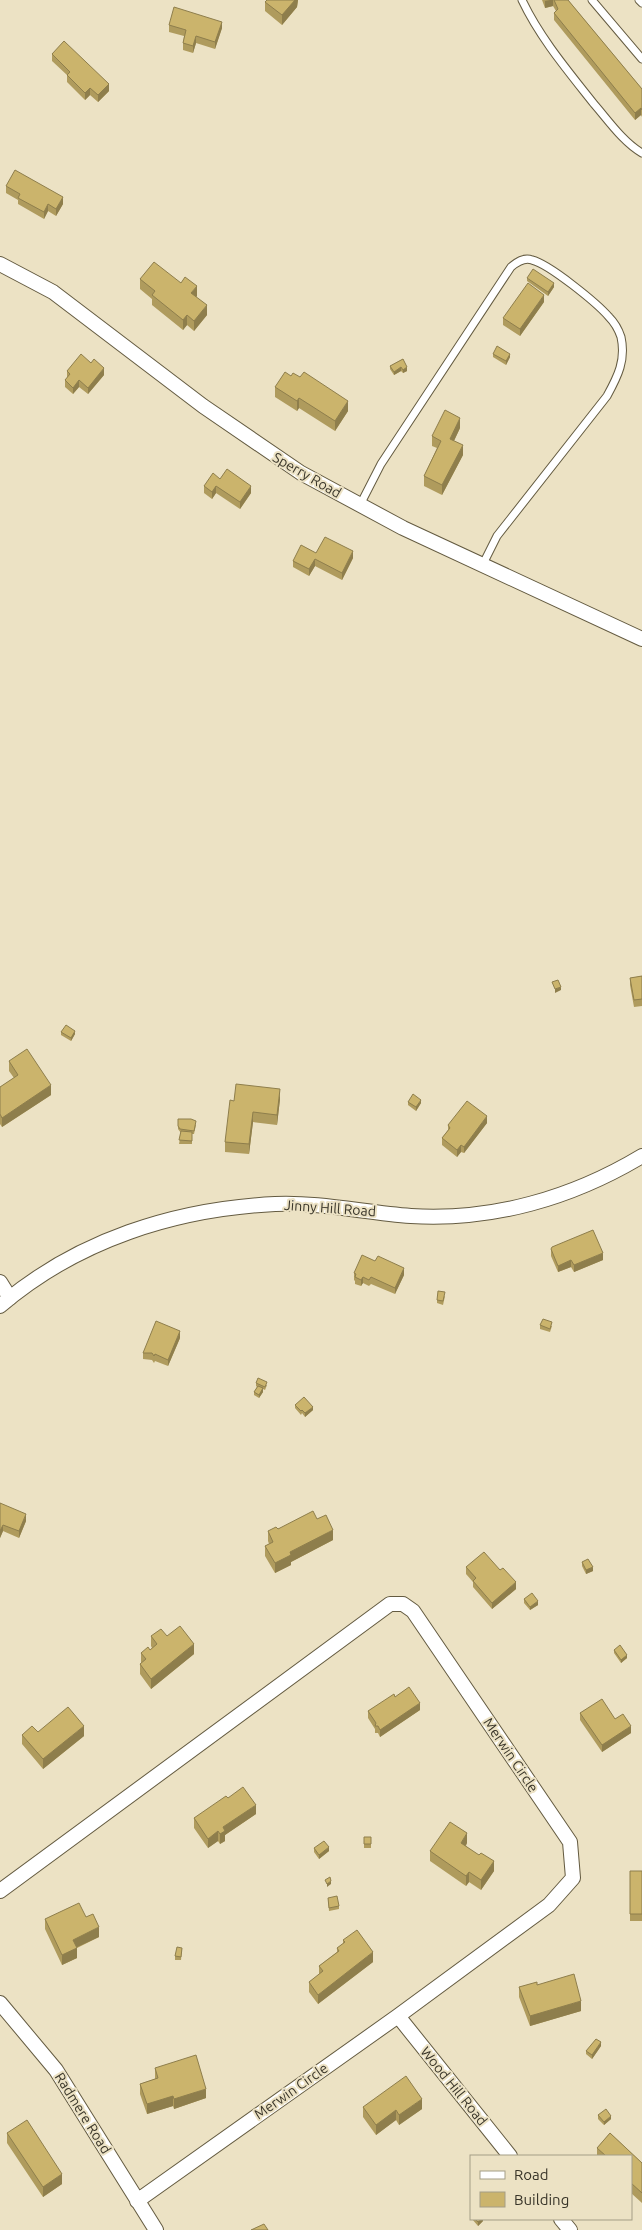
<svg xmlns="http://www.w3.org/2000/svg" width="642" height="2230" font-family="Ubuntu,sans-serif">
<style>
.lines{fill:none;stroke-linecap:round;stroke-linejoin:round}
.lane-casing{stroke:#645b41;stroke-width:9}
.street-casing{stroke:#645b41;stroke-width:16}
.lane{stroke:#fff;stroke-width:7}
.street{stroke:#fff;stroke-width:14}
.wall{fill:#af9b5d}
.shaded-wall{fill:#8e7e4c}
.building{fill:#cbb46c;stroke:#8e7e4c}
.labels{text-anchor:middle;stroke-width:4;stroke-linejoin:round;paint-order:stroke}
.street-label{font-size:14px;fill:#393529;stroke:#ece2c4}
</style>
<rect width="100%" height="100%" fill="#ece2c4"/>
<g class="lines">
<defs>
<path id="lane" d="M 522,0 C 540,38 568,71 594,104 C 608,120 623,142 642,153
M 592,0 L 642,59
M 639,0 L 642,3
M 360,505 L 381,464 L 511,267 C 517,262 524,257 532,260 C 549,264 597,303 609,317 C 614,322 619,331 621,337 C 626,360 618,376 607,396 L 497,536 L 482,566"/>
<path id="street" d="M 0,264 L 53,292 L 203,406 L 301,473 L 403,528 L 642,639
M 0,1282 L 10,1298
M 0,1306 C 77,1240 175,1209 275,1204 C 321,1202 366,1213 411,1216 C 493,1221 572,1198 642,1156
M 0,1891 L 390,1604 L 403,1604 L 413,1611 L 570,1842 L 573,1878 L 549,1905 L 398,2016 L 137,2201
M 0,2003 L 56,2070 L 156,2230
M 398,2016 L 510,2156
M 561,2219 L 570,2230"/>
</defs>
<use href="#lane" class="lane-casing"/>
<use href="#street" class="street-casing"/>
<use href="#lane" class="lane"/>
<use href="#street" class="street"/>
</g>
<path class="wall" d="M 267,0 L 298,0 L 297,7 L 282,25 L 265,11 L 265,2 Z
M 542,0 L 568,0 L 642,89 L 642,117 L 641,115 L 635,120 L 554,20 L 554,13 L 556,11 L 553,6 L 545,8 Z
M 169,25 L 222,28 L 215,49 L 196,43 L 193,53 L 183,50 L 183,43 L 184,36 L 169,32 Z
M 52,54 L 109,91 L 98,102 L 90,95 L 85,100 L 67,82 L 67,75 L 52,61 Z
M 6,186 L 63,204 L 56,216 L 48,211 L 44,219 L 18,204 L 18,200 L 6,193 Z
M 527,278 L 554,287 L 548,296 L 527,281 Z
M 140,279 L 197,296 L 196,297 L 207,315 L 194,331 L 187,325 L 183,330 L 152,305 L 152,299 L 140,289 Z
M 544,302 L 520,336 L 503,325 L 503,318 Z
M 493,354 L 510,357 L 506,365 L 493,357 Z
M 403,359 L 407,371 L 403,373 L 401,371 L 394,375 L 390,369 L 390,366 Z
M 67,371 L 104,375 L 88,394 L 79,387 L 73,394 L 65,387 L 65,380 L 67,378 Z
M 275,387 L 348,411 L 335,431 L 299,408 L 297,411 L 275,397 Z
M 460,428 L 454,441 L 463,455 L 442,495 L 424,486 L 424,476 L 437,448 L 432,446 L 432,436 Z
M 220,479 L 251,493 L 240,509 L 216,493 L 212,499 L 204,493 L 204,486 Z
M 316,553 L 353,558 L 342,580 L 315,566 L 309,576 L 293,567 L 293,561 Z
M 642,976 L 642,1006 L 634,1007 L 630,985 L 630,978 Z
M 61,1032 L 75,1034 L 71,1041 L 61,1035 Z
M 9,1061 L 51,1095 L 2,1127 L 0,1124 L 0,1087 L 14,1078 L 9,1071 Z
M 280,1099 L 277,1125 L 253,1122 L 249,1154 L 225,1152 L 225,1142 L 234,1101 Z
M 408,1102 L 421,1103 L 416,1111 L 408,1105 Z
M 178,1119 L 196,1125 L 194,1134 L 192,1134 L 192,1144 L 179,1144 L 181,1133 L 178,1129 Z
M 487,1123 L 464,1153 L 461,1152 L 457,1157 L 442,1145 L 442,1138 L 448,1130 L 448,1125 Z
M 551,1249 L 603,1260 L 574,1272 L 571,1267 L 558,1272 L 551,1256 Z
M 354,1273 L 404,1275 L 395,1294 L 371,1284 L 369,1286 L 363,1283 L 361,1286 L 355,1284 L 355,1281 L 354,1280 Z
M 445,1296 L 443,1305 L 437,1303 L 437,1300 Z
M 540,1325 L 552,1326 L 550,1332 L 540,1329 Z
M 180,1338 L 168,1366 L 155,1361 L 154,1363 L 152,1360 L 143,1359 L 143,1353 Z
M 256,1383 L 267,1385 L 265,1390 L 263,1389 L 263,1392 L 259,1398 L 254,1395 L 254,1392 L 257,1387 L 256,1386 Z
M 295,1405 L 313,1410 L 305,1417 L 302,1413 L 301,1415 L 295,1408 Z
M 0,1503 L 26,1521 L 19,1538 L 3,1531 L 0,1538 Z
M 317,1519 L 333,1540 L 291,1562 L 291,1565 L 275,1573 L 265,1556 L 265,1546 L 269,1544 L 268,1541 L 268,1531 Z
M 582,1562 L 593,1571 L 586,1574 L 582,1566 Z
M 466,1567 L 516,1589 L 492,1609 L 473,1587 L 473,1582 L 466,1574 Z
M 524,1599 L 538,1605 L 530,1610 L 524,1603 Z
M 151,1636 L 167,1636 L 194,1654 L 151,1689 L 140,1674 L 140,1664 L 141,1663 L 141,1653 L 150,1650 L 152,1648 L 151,1646 Z
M 614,1650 L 627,1658 L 621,1663 L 614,1653 Z
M 395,1697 L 420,1710 L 380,1737 L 378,1733 L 375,1733 L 375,1729 L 368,1718 L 368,1711 Z
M 580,1713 L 615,1719 L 631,1733 L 602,1752 L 580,1720 Z
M 22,1735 L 84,1736 L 43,1769 L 22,1744 Z
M 228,1798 L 256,1814 L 225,1835 L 225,1841 L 220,1844 L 218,1841 L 208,1848 L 194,1828 L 194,1818 Z
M 364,1837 L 371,1837 L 371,1848 L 364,1848 Z
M 467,1843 L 466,1846 L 494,1871 L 481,1890 L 469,1882 L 466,1886 L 430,1861 L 430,1851 Z
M 314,1848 L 329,1851 L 319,1859 L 314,1852 Z
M 630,1871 L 642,1871 L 642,1921 L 630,1921 Z
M 328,1898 L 339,1906 L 339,1909 L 329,1911 Z
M 86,1917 L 99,1937 L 77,1948 L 77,1958 L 62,1965 L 45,1929 L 45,1919 Z
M 343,1940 L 373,1962 L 318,2004 L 309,1992 L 309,1982 L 319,1975 L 319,1966 L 337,1952 L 337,1948 L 343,1944 Z
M 182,1948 L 181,1960 L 175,1960 L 175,1956 Z
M 537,1985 L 581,2011 L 530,2026 L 519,1997 L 519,1987 Z
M 601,2046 L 592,2059 L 586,2054 L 586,2051 Z
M 155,2068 L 206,2098 L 174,2109 L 173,2106 L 147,2114 L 140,2094 L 140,2084 L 155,2079 Z
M 363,2107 L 422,2109 L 399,2125 L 396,2120 L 376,2135 L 363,2117 Z
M 598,2115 L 611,2119 L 604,2125 L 598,2119 Z
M 7,2133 L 62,2184 L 43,2197 L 7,2143 Z
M 610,2133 L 642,2163 L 642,2203 L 631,2193 L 631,2156 L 597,2156 L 597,2148 Z
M 472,2219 L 483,2219 L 483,2221 L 478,2226 Z"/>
<path class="shaded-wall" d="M 295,0 L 298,0 L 297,7 L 282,25 L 282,15 Z
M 550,0 L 553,0 L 553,6 L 545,8 L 545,1 Z
M 222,22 L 222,28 L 215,49 L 215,42 Z
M 196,36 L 196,43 L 193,53 L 193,46 Z
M 109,84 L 109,91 L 98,102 L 98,95 Z
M 90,88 L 90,95 L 85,100 L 85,93 Z
M 641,108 L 641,115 L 635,120 L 635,113 Z
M 63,197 L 63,204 L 56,216 L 56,209 Z
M 48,204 L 48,211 L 44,219 L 44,212 Z
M 554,283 L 554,287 L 548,296 L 548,292 Z
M 197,286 L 197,296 L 191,303 L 191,293 Z
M 544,295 L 544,302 L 520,336 L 520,329 Z
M 207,305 L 207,315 L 194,331 L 194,321 Z
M 187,315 L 187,325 L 183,330 L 183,320 Z
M 510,354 L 510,357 L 506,365 L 506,361 Z
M 401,367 L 401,371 L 394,375 L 394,372 Z
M 407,367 L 407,371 L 403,373 L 403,370 Z
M 104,368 L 104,375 L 88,394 L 88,388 Z
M 79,380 L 79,387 L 73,394 L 73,388 Z
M 299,398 L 299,408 L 297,411 L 297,401 Z
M 348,401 L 348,411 L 335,431 L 335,421 Z
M 460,418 L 460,428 L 450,449 L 450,439 Z
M 463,445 L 463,455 L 442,495 L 442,485 Z
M 216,486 L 216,493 L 212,499 L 212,492 Z
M 251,486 L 251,493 L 240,509 L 240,502 Z
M 353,551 L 353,558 L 342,580 L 342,573 Z
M 315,559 L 315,566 L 309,576 L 309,569 Z
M 561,987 L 561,990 L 555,993 L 555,989 Z
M 75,1031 L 75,1034 L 71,1041 L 71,1038 Z
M 51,1085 L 51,1095 L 2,1127 L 2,1118 Z
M 280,1089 L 280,1099 L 277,1125 L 277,1115 Z
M 421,1100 L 421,1103 L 416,1111 L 416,1107 Z
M 253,1112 L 253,1122 L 249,1154 L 249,1144 Z
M 487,1116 L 487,1123 L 464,1153 L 464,1147 Z
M 461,1145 L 461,1152 L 457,1157 L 457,1150 Z
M 603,1253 L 603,1260 L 574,1272 L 574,1265 Z
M 571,1260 L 571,1267 L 558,1272 L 558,1266 Z
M 404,1268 L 404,1275 L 395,1294 L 395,1288 Z
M 363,1277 L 363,1283 L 361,1286 L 361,1280 Z
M 180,1331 L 180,1338 L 168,1366 L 168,1360 Z
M 263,1388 L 263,1392 L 259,1398 L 259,1395 Z
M 313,1407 L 313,1410 L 305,1417 L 305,1413 Z
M 26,1514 L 26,1521 L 19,1538 L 19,1531 Z
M 3,1525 L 3,1531 L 0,1538 L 0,1531 Z
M 333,1530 L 333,1540 L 291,1562 L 291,1565 L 275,1573 L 275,1563 L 290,1552 Z
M 593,1567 L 593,1571 L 586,1574 L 586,1570 Z
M 516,1582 L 516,1589 L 492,1609 L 492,1603 Z
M 538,1601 L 538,1605 L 530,1610 L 530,1607 Z
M 194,1644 L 194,1654 L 151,1689 L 151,1679 Z
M 627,1655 L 627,1658 L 621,1663 L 621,1660 Z
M 420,1703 L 420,1710 L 380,1737 L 380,1730 Z
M 84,1726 L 84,1736 L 43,1769 L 43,1759 Z
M 631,1726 L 631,1733 L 602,1752 L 602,1745 Z
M 256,1805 L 256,1814 L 225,1835 L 225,1841 L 220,1844 L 220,1834 L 223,1827 Z
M 218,1831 L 218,1841 L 208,1848 L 208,1839 Z
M 467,1833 L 467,1843 L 461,1853 L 461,1843 Z
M 329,1847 L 329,1851 L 319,1859 L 319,1855 Z
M 494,1861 L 494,1871 L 481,1890 L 481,1880 Z
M 469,1872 L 469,1882 L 466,1886 L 466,1876 Z
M 331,1881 L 331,1884 L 327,1887 L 327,1884 Z
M 99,1927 L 99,1937 L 73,1949 L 73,1940 Z
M 77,1948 L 77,1958 L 62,1965 L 62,1955 Z
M 373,1952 L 373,1962 L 318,2004 L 318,1995 Z
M 581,2001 L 581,2011 L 530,2026 L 530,2016 Z
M 601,2042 L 601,2046 L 592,2059 L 592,2055 Z
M 206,2089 L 206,2098 L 174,2109 L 174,2099 Z
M 173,2096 L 173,2106 L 147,2114 L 147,2104 Z
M 422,2099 L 422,2109 L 399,2125 L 399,2115 Z
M 396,2110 L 396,2120 L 376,2135 L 376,2125 Z
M 611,2116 L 611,2119 L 604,2125 L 604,2122 Z
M 62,2174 L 62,2184 L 43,2197 L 43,2187 Z
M 482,2219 L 483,2219 L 483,2221 L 478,2226 L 478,2222 Z"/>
<path class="building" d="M 267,0 L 295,0 L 282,15 L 265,2 Z
M 554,0 L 568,0 L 642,89 L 642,110 L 641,108 L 635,113 L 554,13 L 558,9 Z
M 174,7 L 222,22 L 215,42 L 196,36 L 193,46 L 183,43 L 186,30 L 169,25 Z
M 64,41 L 109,84 L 98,95 L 90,88 L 85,93 L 67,75 L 70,72 L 52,54 Z
M 15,170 L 63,197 L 56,209 L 48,204 L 44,212 L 18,198 L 20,194 L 6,186 Z
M 154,262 L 181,283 L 185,277 L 197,286 L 191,293 L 207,305 L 194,321 L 187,315 L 183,320 L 152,295 L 155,291 L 140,279 Z
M 533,269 L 554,283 L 548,292 L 527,278 Z
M 528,283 L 544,295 L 520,329 L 503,318 Z
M 497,346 L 510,354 L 506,361 L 493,354 Z
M 81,354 L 91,363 L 94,359 L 104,368 L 88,388 L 79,380 L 73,388 L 65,380 L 70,374 L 67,371 Z
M 403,359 L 407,367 L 403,370 L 401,367 L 394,372 L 390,366 Z
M 285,372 L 291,376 L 293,373 L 300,377 L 304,372 L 348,401 L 335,421 L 299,398 L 297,401 L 275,387 Z
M 445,410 L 460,418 L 450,439 L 463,445 L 442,485 L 424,476 L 441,441 L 432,436 Z
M 227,469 L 251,486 L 240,502 L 216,486 L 212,492 L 204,486 L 213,473 L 220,479 Z
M 325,537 L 353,551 L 342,573 L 315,559 L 309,569 L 293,561 L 301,545 L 316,553 Z
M 642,976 L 642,999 L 634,1000 L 630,978 Z
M 558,980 L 561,987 L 555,989 L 552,982 Z
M 66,1025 L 75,1031 L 71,1038 L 61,1032 Z
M 27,1049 L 51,1085 L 2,1118 L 0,1114 L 0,1087 L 18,1075 L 9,1061 Z
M 236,1084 L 280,1089 L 277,1115 L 253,1112 L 249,1144 L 225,1142 L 230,1100 L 234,1101 Z
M 413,1094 L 421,1100 L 416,1107 L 408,1102 Z
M 467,1101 L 487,1116 L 464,1147 L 461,1145 L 457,1150 L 442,1138 L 450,1128 L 448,1125 Z
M 178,1119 L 191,1119 L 196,1121 L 194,1131 L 180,1129 L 178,1126 Z
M 181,1131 L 192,1132 L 192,1141 L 179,1140 Z
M 593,1230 L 603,1253 L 574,1265 L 571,1260 L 558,1266 L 551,1249 L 552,1247 Z
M 362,1255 L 375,1261 L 378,1256 L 404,1268 L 395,1288 L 371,1277 L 369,1280 L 363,1277 L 361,1280 L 355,1277 L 356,1274 L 354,1273 Z
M 438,1291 L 445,1292 L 443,1301 L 437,1300 Z
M 543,1319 L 552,1322 L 550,1329 L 540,1325 Z
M 156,1321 L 180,1331 L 168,1360 L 155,1354 L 154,1356 L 152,1353 L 143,1353 Z
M 258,1378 L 267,1382 L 265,1387 L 256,1383 Z
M 258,1386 L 263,1388 L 259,1395 L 254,1392 Z
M 304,1397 L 313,1407 L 305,1413 L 302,1410 L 301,1411 L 295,1405 Z
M 0,1503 L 26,1514 L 19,1531 L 3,1525 L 0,1531 Z
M 313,1511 L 317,1519 L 326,1515 L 333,1530 L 290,1552 L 291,1555 L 275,1563 L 265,1546 L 273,1542 L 268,1531 L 276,1527 L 278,1529 Z
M 484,1552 L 500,1570 L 503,1568 L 516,1582 L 492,1603 L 473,1581 L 476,1578 L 466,1567 Z
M 588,1559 L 593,1567 L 586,1570 L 582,1562 Z
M 532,1593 L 538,1601 L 530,1607 L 524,1599 Z
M 180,1626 L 194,1644 L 151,1679 L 140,1664 L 146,1659 L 141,1653 L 148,1647 L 150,1650 L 157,1644 L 151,1636 L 161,1629 L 167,1636 Z
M 620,1645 L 627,1655 L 621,1660 L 614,1650 Z
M 409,1687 L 420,1703 L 380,1730 L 378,1726 L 375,1726 L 376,1723 L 368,1711 L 394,1694 L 395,1697 Z
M 602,1699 L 615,1719 L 623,1714 L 631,1726 L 602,1745 L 580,1713 Z
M 68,1707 L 84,1726 L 43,1759 L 22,1735 L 32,1726 L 38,1732 Z
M 243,1787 L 256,1805 L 223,1827 L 225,1831 L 220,1834 L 218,1831 L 208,1839 L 194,1818 L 226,1796 L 228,1798 Z
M 450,1822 L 467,1833 L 461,1843 L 479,1855 L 481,1853 L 494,1861 L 481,1880 L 469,1872 L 466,1876 L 430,1851 Z
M 364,1837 L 371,1837 L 371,1844 L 364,1844 Z
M 324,1841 L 329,1847 L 319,1855 L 314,1848 Z
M 630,1871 L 642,1871 L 642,1914 L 630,1914 Z
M 330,1877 L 331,1881 L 327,1884 L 325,1880 Z
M 337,1896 L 339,1906 L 329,1908 L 328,1898 Z
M 79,1903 L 86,1917 L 93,1914 L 99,1927 L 73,1940 L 77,1948 L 62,1955 L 45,1919 Z
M 357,1930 L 373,1952 L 318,1995 L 309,1982 L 323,1971 L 319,1966 L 339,1951 L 337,1948 L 345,1942 L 343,1940 Z
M 177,1947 L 182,1948 L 181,1957 L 175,1956 Z
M 574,1974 L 581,2001 L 530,2016 L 519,1987 L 537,1982 L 537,1985 Z
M 596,2039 L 601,2042 L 592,2055 L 586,2051 Z
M 196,2055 L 206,2089 L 174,2099 L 173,2096 L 147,2104 L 140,2084 L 158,2078 L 155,2068 Z
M 406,2076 L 422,2099 L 399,2115 L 396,2110 L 376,2125 L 363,2107 Z
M 606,2109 L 611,2116 L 604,2122 L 598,2115 Z
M 27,2120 L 62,2174 L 43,2187 L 7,2133 Z
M 610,2133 L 642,2163 L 642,2193 L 631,2183 L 631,2156 L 606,2156 L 597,2148 Z
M 475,2219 L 482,2219 L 478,2222 Z
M 264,2224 L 268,2230 L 251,2230 Z"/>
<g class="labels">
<g class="street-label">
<text transform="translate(307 475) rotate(30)" y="5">Sperry Road</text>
<text transform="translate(330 1208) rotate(4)" y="5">Jinny Hill Road</text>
<text transform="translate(511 1755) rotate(56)" y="5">Merwin Circle</text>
<text transform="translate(454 2086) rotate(51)" y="5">Wood Hill Road</text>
<text transform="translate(291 2091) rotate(-35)" y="5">Merwin Circle</text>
<text transform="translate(83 2113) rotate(58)" y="5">Radmere Road</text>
</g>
</g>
<rect x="470" y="2155" width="162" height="65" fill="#ece2c4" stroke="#a49d86"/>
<rect x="480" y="2171" width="25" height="8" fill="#ffffff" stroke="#a49d86"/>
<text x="514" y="2180" font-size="15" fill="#393529">Road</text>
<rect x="480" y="2192" width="25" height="15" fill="#cbb46c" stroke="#a49d86"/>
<text x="514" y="2205" font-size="15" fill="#393529">Building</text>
</svg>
